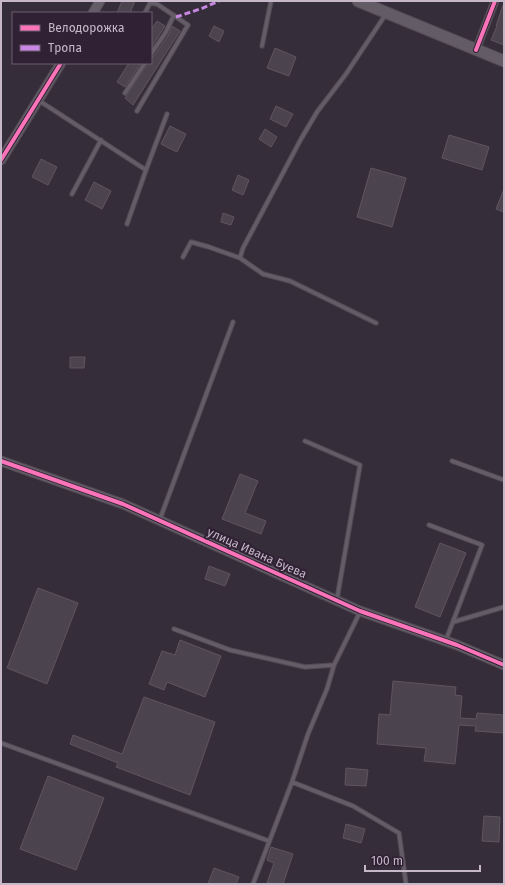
<svg xmlns="http://www.w3.org/2000/svg" width="505" height="885" font-family="'Fira Sans',sans-serif">
<style>
.building{fill:#4b434e;stroke:#5e5561}
.lines{fill:none;stroke-linecap:round;stroke-linejoin:round}
.service-casing{stroke:#504952;stroke-width:5.5}
.minor-casing{stroke:#504952;stroke-width:9}
.tertiary-casing{stroke:#504952;stroke-width:11}
.secondary-casing{stroke:#534b56;stroke-width:13}
.service{stroke:#645d68;stroke-width:3.5}
.minor{stroke:#645d68;stroke-width:7}
.tertiary{stroke:#645d68;stroke-width:9}
.secondary{stroke:#635c66;stroke-width:11}
.quiet{stroke:#c787e3;stroke-width:3;stroke-dasharray:6 3;stroke-linecap:butt}
.cycleway-casing{stroke:#302134;stroke-width:6}
.cycleway{stroke:#fb73b8;stroke-width:4}
.labels{text-anchor:middle;stroke-width:4;stroke-linejoin:round;paint-order:stroke}
.street-label{font-size:12px;fill:#c6b8c9;stroke:#302134}
</style>
<rect width="100%" height="100%" fill="#362d3a"/>
<path class="building" d="M 122,1 L 135,1 L 130,13 L 117,13 Z
M 503,5 L 504,5 L 504,45 L 491,40 L 497,26 L 496,26 Z
M 157,21 L 165,26 L 151,48 L 151,30 Z
M 172,26 L 180,31 L 133,105 L 125,98 L 148,63 L 151,63 L 151,57 L 154,56 L 169,34 Z
M 214,26 L 224,31 L 219,42 L 209,36 Z
M 275,48 L 296,57 L 289,76 L 267,68 Z
M 129,63 L 141,63 L 125,87 L 117,82 Z
M 276,106 L 293,114 L 286,127 L 270,119 Z
M 170,126 L 186,134 L 177,152 L 161,144 Z
M 265,129 L 277,137 L 271,147 L 259,139 Z
M 449,135 L 489,147 L 482,170 L 442,158 Z
M 41,159 L 57,167 L 48,185 L 32,177 Z
M 371,168 L 406,178 L 392,227 L 357,217 Z
M 238,175 L 249,180 L 243,195 L 232,190 Z
M 94,182 L 111,191 L 102,209 L 85,200 Z
M 504,189 L 504,212 L 496,209 Z
M 223,213 L 234,217 L 231,225 L 221,222 Z
M 70,357 L 85,357 L 84,368 L 70,368 Z
M 240,474 L 258,481 L 245,513 L 266,521 L 261,534 L 222,519 Z
M 440,543 L 466,553 L 440,617 L 415,607 Z
M 209,566 L 230,574 L 225,586 L 205,579 Z
M 38,588 L 78,603 L 47,684 L 7,668 Z
M 180,640 L 221,656 L 205,697 L 167,682 L 164,690 L 149,684 L 162,651 L 175,655 Z
M 393,681 L 456,687 L 455,695 L 462,696 L 460,718 L 476,719 L 477,713 L 504,715 L 504,733 L 475,731 L 476,726 L 459,725 L 455,764 L 424,761 L 426,748 L 377,744 L 379,714 L 390,715 Z
M 144,697 L 215,722 L 190,795 L 116,767 L 118,763 L 70,744 L 73,735 L 122,754 Z
M 346,768 L 368,770 L 366,786 L 345,785 Z
M 48,776 L 104,798 L 76,870 L 20,849 Z
M 484,816 L 500,817 L 499,842 L 482,841 Z
M 346,824 L 365,829 L 361,843 L 343,838 Z
M 271,847 L 293,854 L 283,884 L 267,883 L 274,863 L 267,860 Z
M 214,868 L 239,877 L 236,884 L 208,884 Z"/>
<g class="lines">
<defs>
<path id="service" d="M 262,46 L 271,1
M 151,54 L 166,32 L 174,15
M 125,93 L 145,63
M 38,100 L 146,170 L 167,114
M 137,111 L 188,25 L 157,4 L 150,3 L 145,13
M 72,194 L 101,140
M 127,224 L 146,170
M 183,257 L 191,242 L 209,247 L 240,258 L 243,248 L 301,139 L 317,112 L 346,74 L 386,14
M 240,258 L 263,274 L 290,281 L 376,323
M 305,441 L 360,465 L 337,599
M 452,461 L 504,480
M 160,519 L 233,322
M 429,525 L 482,545 L 446,640
M 453,622 L 504,607
M 174,629 L 230,650 L 305,667 L 334,665 L 360,612
M 1,743 L 269,841
M 292,782 L 353,806 L 399,833 L 406,884
M 253,884 L 292,782 L 308,734 L 327,689 L 334,665"/>
<path id="minor" d="M 476,50 L 495,1"/>
<path id="tertiary" d="M 93,13 L 100,1
M 1,160 L 61,63
M 1,461 L 123,504 L 360,611 L 457,645 L 504,665"/>
<path id="secondary" d="M 358,1 L 504,61"/>
</defs>
<use href="#service" class="service-casing"/>
<use href="#minor" class="minor-casing"/>
<use href="#tertiary" class="tertiary-casing"/>
<use href="#secondary" class="secondary-casing"/>
<use href="#service" class="service"/>
<use href="#minor" class="minor"/>
<use href="#tertiary" class="tertiary"/>
<use href="#secondary" class="secondary"/>
<path class="quiet" d="M 176,17 L 203,8 L 219,1"/>
<defs>
<path id="cycleway" d="M 476,50 L 495,1
M 1,160 L 61,63
M 1,461 L 123,504 L 360,611 L 457,645 L 504,665"/>
</defs>
<use href="#cycleway" class="cycleway-casing"/>
<use href="#cycleway" class="cycleway"/>
</g>
<g class="labels">
<g class="street-label">
<text transform="translate(257 553) rotate(24)" y="4">улица Ивана Буева</text>
</g>
</g>
<rect width="505" height="885" fill="none" stroke="#c6b8c9" stroke-width="4"/>
<rect x="12" y="12" width="140" height="52" fill="#302134" stroke="#6c5d70"/>
<rect x="20" y="25" width="20" height="6" fill="#fb73b8" stroke="#6c5d70"/>
<text x="48" y="32" font-size="12" fill="#c6b8c9">Велодорожка</text>
<rect x="20" y="45" width="20" height="6" fill="#c787e3" stroke="#6c5d70"/>
<text x="48" y="52" font-size="12" fill="#c6b8c9">Тропа</text>
<path d="M365 865v6h115v-6" fill="none" stroke="#c6b8c9" stroke-width="2"/>
<text x="371" y="865" font-size="12" fill="#c6b8c9" stroke="#302134" stroke-width="3" paint-order="stroke">100 m</text>
</svg>
